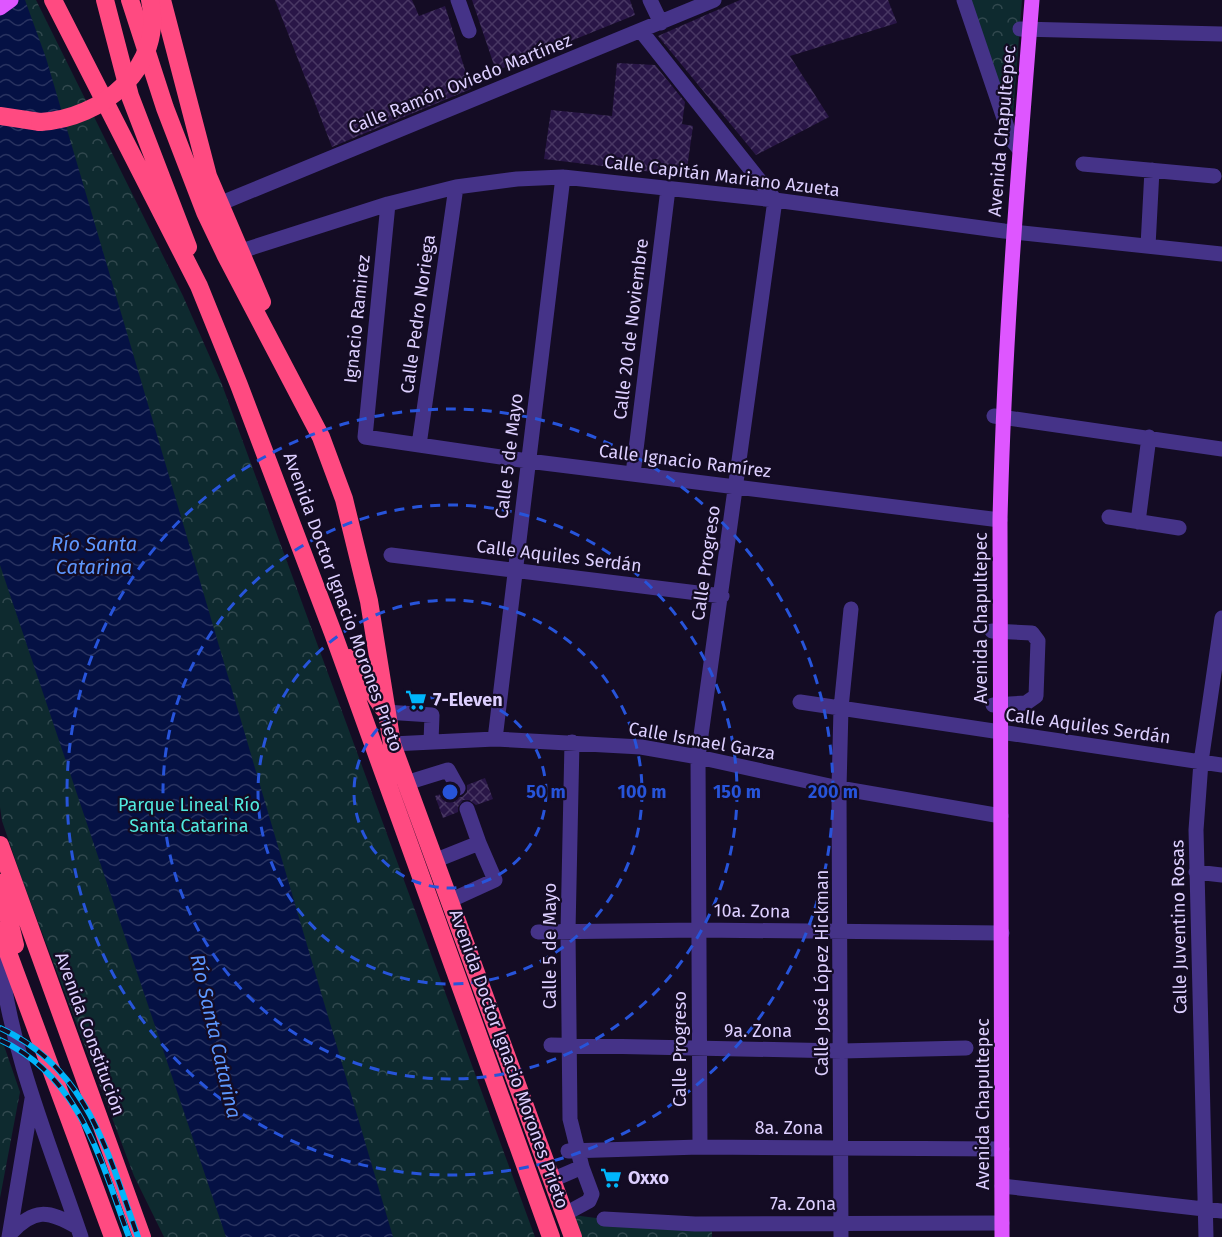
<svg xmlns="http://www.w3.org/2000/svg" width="1222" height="1237" font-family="'Fira Sans',sans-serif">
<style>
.park{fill:url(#park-crowns)}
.water{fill:url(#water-waves)}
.building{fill:url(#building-cross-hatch)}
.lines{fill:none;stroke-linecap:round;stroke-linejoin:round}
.minor{stroke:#453388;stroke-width:15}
.major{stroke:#de56ff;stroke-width:15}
.highway{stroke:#ff4a81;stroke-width:18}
.rail-casing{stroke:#00b5fa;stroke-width:6}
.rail{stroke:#140c24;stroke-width:4;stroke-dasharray:11;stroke-linecap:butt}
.highway-bridge{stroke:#ff4a81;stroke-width:18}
.ring{fill:none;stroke:#2754da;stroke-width:3;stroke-dasharray:10 8}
.labels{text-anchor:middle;stroke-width:4.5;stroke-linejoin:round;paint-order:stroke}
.street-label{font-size:18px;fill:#ddcfff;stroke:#140c24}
.poi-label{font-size:18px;font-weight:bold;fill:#ddcfff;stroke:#140c24;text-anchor:start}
.park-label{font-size:18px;fill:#50eadf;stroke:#140c24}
.water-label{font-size:20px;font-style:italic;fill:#5d97ff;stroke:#140c24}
.centre{fill:#2754da;stroke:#140c24;stroke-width:3}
.ring-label{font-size:18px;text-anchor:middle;font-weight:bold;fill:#2754da;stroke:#140c24;stroke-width:4.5;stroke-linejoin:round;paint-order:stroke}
</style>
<defs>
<pattern id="park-crowns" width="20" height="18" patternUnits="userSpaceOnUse" patternTransform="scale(1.5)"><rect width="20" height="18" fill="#0e2a2f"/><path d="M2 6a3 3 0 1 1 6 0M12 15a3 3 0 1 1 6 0" fill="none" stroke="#31484e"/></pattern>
<pattern id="water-waves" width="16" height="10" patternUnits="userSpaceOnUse" patternTransform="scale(1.5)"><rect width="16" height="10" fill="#051144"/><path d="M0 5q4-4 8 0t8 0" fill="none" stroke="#293360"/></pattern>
<pattern id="building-cross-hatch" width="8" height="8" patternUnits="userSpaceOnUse" patternTransform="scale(1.5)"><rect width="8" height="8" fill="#291647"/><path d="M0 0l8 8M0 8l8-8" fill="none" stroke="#483763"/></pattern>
</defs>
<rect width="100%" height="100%" fill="#140c24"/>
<path class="park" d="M 0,0 L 36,0 L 183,296 L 221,382 L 535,1237 L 164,1237 L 134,1176 L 23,882 L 2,821 L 0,807 Z
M 964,0 L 1022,0 L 1013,114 L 1003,113 Z
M 0,1034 L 20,1092 L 0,1198 Z
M 565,1214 L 604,1219 L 712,1224 L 712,1237 L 573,1237 Z"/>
<path class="water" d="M 0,0 L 25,0 L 46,58 L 393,1237 L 226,1237 L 0,565 Z"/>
<path class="building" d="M 275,0 L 412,0 L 419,16 L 445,6 L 471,89 L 332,147 Z
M 472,0 L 630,0 L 635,15 L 496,71 Z
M 740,0 L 888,0 L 897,23 L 790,56 L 829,117 L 756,155 L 658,36 Z
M 617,63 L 655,65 L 685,102 L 682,124 L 693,126 L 686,176 L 544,159 L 551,110 L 612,116 Z
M 485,778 L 493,799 L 476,805 L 469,800 L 463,800 L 458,807 L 458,812 L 443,818 L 435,796 L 449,791 L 454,797 L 462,797 L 467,792 L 467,785 Z"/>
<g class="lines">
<path class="minor" d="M 458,0 L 469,31
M 650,0 L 661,23
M 964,0 L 1011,139 L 1020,150
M 1020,29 L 1222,34
M 641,31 L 775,200 L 698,757 L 700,1147
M 1083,164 L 1214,176
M 219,204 L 714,0
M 388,204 L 365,437 L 528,461 L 1000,520
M 1148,246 L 1152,170
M 229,255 L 388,204 L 456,187 L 517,179 L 563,177 L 775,200 L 1004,231 L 1222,254
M 994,416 L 1222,449
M 419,445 L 456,187
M 633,474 L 668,189
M 1109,517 L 1179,528
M 1138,522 L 1149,437
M 391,555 L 722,596
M 992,631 L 1032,633 L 1038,641 L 1036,696 L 1026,703 L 993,705
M 800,702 L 1222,765
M 385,712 L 432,715 L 431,742
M 495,739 L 563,177
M 572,742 L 568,931 L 570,1119 L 582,1167
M 392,744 L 495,739 L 641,747 L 698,757 L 839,788 L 1001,816
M 406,783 L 448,770 L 458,788
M 434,861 L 479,843 L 467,809
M 1196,872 L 1222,875
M 449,901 L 495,880 L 479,843
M 538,932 L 699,930 L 1002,933
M 0,955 C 10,1052 50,1145 81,1237
M 551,1045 L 842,1051 L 966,1048
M 568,1151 L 700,1147 L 1002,1149
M 552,1180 L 582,1167 L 592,1194 L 589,1201 L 565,1214
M 1002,1186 L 1222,1211
M 604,1219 L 695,1224 L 1002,1223
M 10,1234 C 34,1208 48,1210 77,1227
M 9,1237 L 32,1099
M 841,1237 L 839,788 L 841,708 L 851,609
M 1206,1237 L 1196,830 L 1201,762 L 1222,618"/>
<path class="major" d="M 0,8 L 11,0
M 1002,1237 L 1000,520 C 1004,346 1018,173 1032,0"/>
<path class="highway" d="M 53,0 L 199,286 L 239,385 L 333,633 L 551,1237
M 105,0 L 130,96 L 188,247
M 130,0 L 165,108 L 205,212 L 226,256 L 321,437 L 344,499 L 369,601 L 392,744 L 573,1237
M 162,0 L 208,176 L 262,302
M 0,116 L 40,122
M 350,658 L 383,708
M 0,845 L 142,1237
M 0,883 L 15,945
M 0,931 L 113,1237"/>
<defs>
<path id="rail" d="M 0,1028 C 88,1068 108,1154 138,1237
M 0,1040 C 80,1076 101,1161 129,1237"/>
</defs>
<use href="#rail" class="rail-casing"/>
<use href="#rail" class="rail"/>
<path class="highway-bridge" d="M 40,122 C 102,119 165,67 150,0"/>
</g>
<g class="ring">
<circle cx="450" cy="792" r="96"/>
<circle cx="450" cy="792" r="192"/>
<circle cx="450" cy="792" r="287"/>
<circle cx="450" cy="792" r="383"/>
</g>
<defs>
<symbol id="supermarket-bare" viewBox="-9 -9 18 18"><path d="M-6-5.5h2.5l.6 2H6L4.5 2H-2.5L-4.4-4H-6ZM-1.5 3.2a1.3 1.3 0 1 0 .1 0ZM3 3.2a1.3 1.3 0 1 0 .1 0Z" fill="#00b5fa" stroke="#140c24" stroke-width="2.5" paint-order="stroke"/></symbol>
</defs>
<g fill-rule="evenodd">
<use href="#supermarket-bare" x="401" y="685" width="30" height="30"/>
<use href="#supermarket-bare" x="596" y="1163" width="30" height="30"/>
</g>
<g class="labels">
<g class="street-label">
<text transform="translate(460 84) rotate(-22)" y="6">Calle Ramón Oviedo Martínez</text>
<text transform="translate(1002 131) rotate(-85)" y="6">Avenida Chapultepec</text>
<text transform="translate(722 176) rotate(7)" y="6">Calle Capitán Mariano Azueta</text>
<text transform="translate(418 314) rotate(-82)" y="6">Calle Pedro Noriega</text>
<text transform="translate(357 319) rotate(-84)" y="6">Ignacio Ramirez</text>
<text transform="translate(631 329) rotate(-83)" y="6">Calle 20 de Noviembre</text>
<text transform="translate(509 456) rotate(-83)" y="6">Calle 5 de Mayo</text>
<text transform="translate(685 461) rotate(7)" y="6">Calle Ignacio Ramírez</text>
<text transform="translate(559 556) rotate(7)" y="6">Calle Aquiles Serdán</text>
<text transform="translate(706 563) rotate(-82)" y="6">Calle Progreso</text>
<text transform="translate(343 602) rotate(70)" y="6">Avenida Doctor Ignacio Morones Prieto</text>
<text transform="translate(981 618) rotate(-90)" y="6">Avenida Chapultepec</text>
<text transform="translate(1088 726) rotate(8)" y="6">Calle Aquiles Serdán</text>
<text transform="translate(702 741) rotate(10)" y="6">Calle Ismael Garza</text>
<text transform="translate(752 911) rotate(1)" y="6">10a. Zona</text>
<text transform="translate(1179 927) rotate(-91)" y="6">Calle Juventino Rosas</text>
<text transform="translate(550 946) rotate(-90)" y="6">Calle 5 de Mayo</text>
<text transform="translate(822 973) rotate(-90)" y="6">Calle José López Hickman</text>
<text x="758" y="1037">9a. Zona</text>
<text transform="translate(90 1034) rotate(70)" y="6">Avenida Constitución</text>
<text transform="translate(680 1049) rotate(-90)" y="6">Calle Progreso</text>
<text transform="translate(509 1059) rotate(70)" y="6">Avenida Doctor Ignacio Morones Prieto</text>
<text transform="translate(983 1104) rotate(-90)" y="6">Avenida Chapultepec</text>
<text x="789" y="1134">8a. Zona</text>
<text x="803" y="1210">7a. Zona</text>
</g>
<g class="poi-label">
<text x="433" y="706">7-Eleven</text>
<text x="628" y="1184">Oxxo</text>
</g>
<g class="park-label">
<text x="189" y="811">Parque Lineal Río<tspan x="189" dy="21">Santa Catarina</tspan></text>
</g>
<g class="water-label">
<text x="94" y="551">Río Santa<tspan x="94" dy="23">Catarina</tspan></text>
<text transform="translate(216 1036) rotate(77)" y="7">Río Santa Catarina</text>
</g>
</g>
<circle cx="450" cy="792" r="9" class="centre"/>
<g class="ring-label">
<text x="546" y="798">50 m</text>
<text x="642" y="798">100 m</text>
<text x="737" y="798">150 m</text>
<text x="833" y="798">200 m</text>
</g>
</svg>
